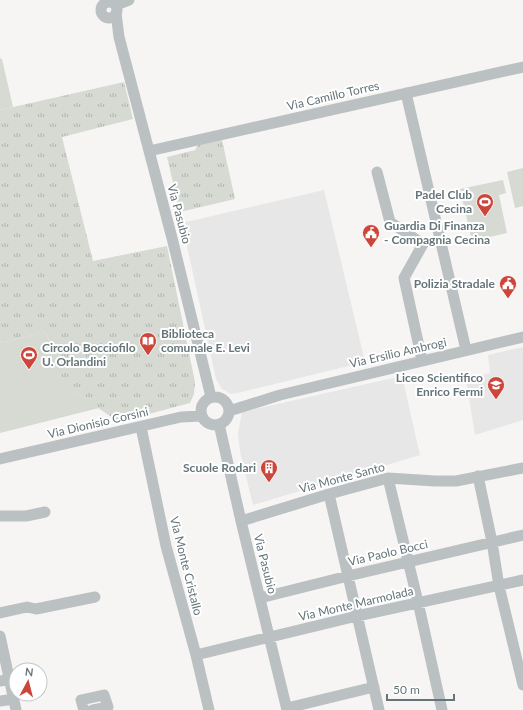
<svg xmlns="http://www.w3.org/2000/svg" width="523" height="710" font-family="Lato,sans-serif">
<style>
.built{fill:#e6e7e6}
.green{fill:#d6dad3}
.park{fill:url(#park-tufts)}
.lines{fill:none;stroke-linecap:round;stroke-linejoin:round}
.street{stroke:#bbc0c2;stroke-width:11}
.labels{text-anchor:middle;stroke-width:4;stroke-linejoin:round;paint-order:stroke}
.street-label{font-size:12px;fill:#65757a;stroke:#fff}
.poi-label{font-size:12px;font-weight:bold;fill:#65757a;stroke:#fff;text-anchor:end}
</style>
<defs>
<pattern id="park-tufts" width="24" height="20" patternUnits="userSpaceOnUse"><rect width="24" height="20" fill="#d6dad3"/><path d="M3 7l-1-3M5 7V3M7 7l1-3M15 17l-1-3M17 17v-4M19 17l1-3" fill="none" stroke="#b1b5b0"/></pattern>
</defs>
<rect width="100%" height="100%" fill="#f6f5f3"/>
<path class="built" d="M 324,190 L 365,362 L 242,392 L 231,394 L 222,389 L 216,379 L 182,223 Z
M 523,347 L 523,420 L 475,435 L 466,379 L 490,373 L 488,355 Z
M 402,376 L 420,455 L 253,505 L 240,451 L 238,434 L 242,412 Z"/>
<path class="green" d="M 0,58 L 2,59 L 13,107 L 0,110 Z
M 523,168 L 523,206 L 515,208 L 507,172 Z
M 503,180 L 506,193 L 499,195 L 507,233 L 472,241 L 460,189 Z
M 45,332 L 73,391 L 99,408 L 0,433 L 0,340 L 1,343 Z"/>
<path class="park" d="M 124,82 L 133,119 L 62,137 L 93,261 L 167,246 L 195,382 L 194,394 L 190,403 L 119,422 L 73,391 L 65,393 L 53,348 L 45,332 L 1,343 L 0,340 L 0,110 Z
M 222,140 L 235,199 L 180,212 L 167,157 L 195,150 L 198,145 Z"/>
<g class="lines">
<path class="street" d="M101 10a8 8 0 1 1 16 0a8 8 0 1 1-16 0Z
M 116,5 L 129,0
M 116,13 L 119,37 L 172,238 L 211,397
M 406,93 L 466,350
M 149,151 L 523,67
M 377,172 L 390,222 L 423,244 L 404,278 L 422,360
M201 411a14 14 0 1 1 28 0a14 14 0 1 1-28 0Z
M 229,411 L 280,395 L 523,337
M 219,424 L 241,521 L 287,710
M 141,427 L 166,546 L 196,655 L 209,710
M 0,459 L 181,417 L 202,416
M 478,476 L 492,542 L 499,586 L 523,685
M 388,478 L 418,602 L 442,710
M 329,494 L 379,710
M 0,516 L 26,516 L 45,512
M 241,521 L 329,494 L 388,478 L 435,481 L 456,481 L 523,468
M 260,598 L 348,576 L 523,535
M 0,613 L 27,607 L 36,609 L 95,597
M 0,636 L 16,710
M 196,655 L 357,616 L 523,580
M 0,681 L 10,679
M 0,701 L 14,699
M 287,708 L 374,687
M 84,710 L 81,700 L 104,695 L 108,707 L 93,710"/>
</g>
<defs>
<symbol id="stadium-pin" viewBox="-11 -11 22 30"><path d="M0 17L-7.5 6A9.5 9.5 0 1 1 7.5 6Z" fill="#cd463c" stroke="#fff"/><path d="M0-5a6.5 5 0 1 0 0 10a6.5 5 0 1 0 0-10ZM-3.5-1.8h7v3.6h-7Z" fill="#fff"/></symbol>
<symbol id="civic-pin" viewBox="-11 -11 22 30"><path d="M0 17L-7.5 6A9.5 9.5 0 1 1 7.5 6Z" fill="#cd463c" stroke="#fff"/><path d="M-.6-6.5H3V-4.5H.6V-3L4-1V1h2V6H-6V1h2V-1L-.6-3ZM-1.2 2.5V6h2.4V2.5Z" fill="#fff"/></symbol>
<symbol id="library-pin" viewBox="-11 -11 22 30"><path d="M0 17L-7.5 6A9.5 9.5 0 1 1 7.5 6Z" fill="#cd463c" stroke="#fff"/><path d="M-6-4Q-3-5.5-.7-3.5V5Q-3 3-6 4ZM6-4Q3-5.5 .7-3.5V5Q3 3 6 4Z" fill="#fff"/></symbol>
<symbol id="school-pin" viewBox="-11 -11 22 30"><path d="M0 17L-7.5 6A9.5 9.5 0 1 1 7.5 6Z" fill="#cd463c" stroke="#fff"/><path d="M0-5L7-2L0 1L-7-2ZM-4 1L0 2.5L4 1V4Q0 6-4 4Z" fill="#fff"/></symbol>
<symbol id="building-pin" viewBox="-11 -11 22 30"><path d="M0 17L-7.5 6A9.5 9.5 0 1 1 7.5 6Z" fill="#cd463c" stroke="#fff"/><path d="M-4-6H4V6H1V3H-1V6H-4ZM-2.5-4.3h1.7v1.8h-1.7ZM.8-4.3h1.7v1.8H.8ZM-2.5-1h1.7V.8h-1.7ZM.8-1h1.7V.8H.8Z" fill="#fff"/></symbol>
</defs>
<g fill-rule="evenodd">
<use href="#stadium-pin" x="475" y="192" width="20" height="27"/>
<use href="#civic-pin" x="361" y="223" width="20" height="27"/>
<use href="#civic-pin" x="498" y="274" width="20" height="27"/>
<use href="#library-pin" x="138" y="331" width="20" height="27"/>
<use href="#stadium-pin" x="19" y="345" width="20" height="27"/>
<use href="#school-pin" x="486" y="375" width="20" height="27"/>
<use href="#building-pin" x="259" y="458" width="20" height="27"/>
</g>
<g class="labels">
<g class="street-label">
<text transform="translate(333 96) rotate(-13)" y="4">Via Camillo Torres</text>
<text transform="translate(179 214) rotate(75)" y="4">Via Pasubio</text>
<text transform="translate(398 353) rotate(-13)" y="4">Via Ersilio Ambrogi</text>
<text transform="translate(98 423) rotate(-13)" y="4">Via Dionisio Corsini</text>
<text transform="translate(342 478) rotate(-15)" y="4">Via Monte Santo</text>
<text transform="translate(388 553) rotate(-13)" y="4">Via Paolo Bocci</text>
<text transform="translate(265 564) rotate(76)" y="4">Via Pasubio</text>
<text transform="translate(186 566) rotate(76)" y="4">Via Monte Cristallo</text>
<text transform="translate(356 604) rotate(-13)" y="4">Via Monte Marmolada</text>
</g>
<g class="poi-label">
<text x="472" y="199">Padel Club<tspan x="472" dy="14">Cecina</tspan></text>
<text x="384" y="230" text-anchor="start">Guardia Di Finanza<tspan x="384" dy="14">- Compagnia Cecina</tspan></text>
<text x="495" y="288">Polizia Stradale</text>
<text x="161" y="338" text-anchor="start">Biblioteca<tspan x="161" dy="14">comunale E. Levi</tspan></text>
<text x="42" y="352" text-anchor="start">Circolo Bocciofilo<tspan x="42" dy="14">U. Orlandini</tspan></text>
<text x="483" y="382">Liceo Scientifico<tspan x="483" dy="14">Enrico Fermi</tspan></text>
<text x="256" y="472">Scuole Rodari</text>
</g>
</g>
<g transform="translate(28 682) rotate(7)"><circle r="19" fill="#ffffff" stroke="#c1c8ca"/>
<path d="M0-3L7 15L0 10L-7 15Z" fill="#cd463c"/>
<text y="-6" font-size="11" font-weight="bold" text-anchor="middle" fill="#65757a">N</text>
</g>
<path d="M387 694v6h67v-6" fill="none" stroke="#65757a" stroke-width="2"/>
<text x="393" y="694" font-size="12" fill="#65757a" stroke="#ffffff" stroke-width="3" paint-order="stroke">50 m</text>
</svg>
